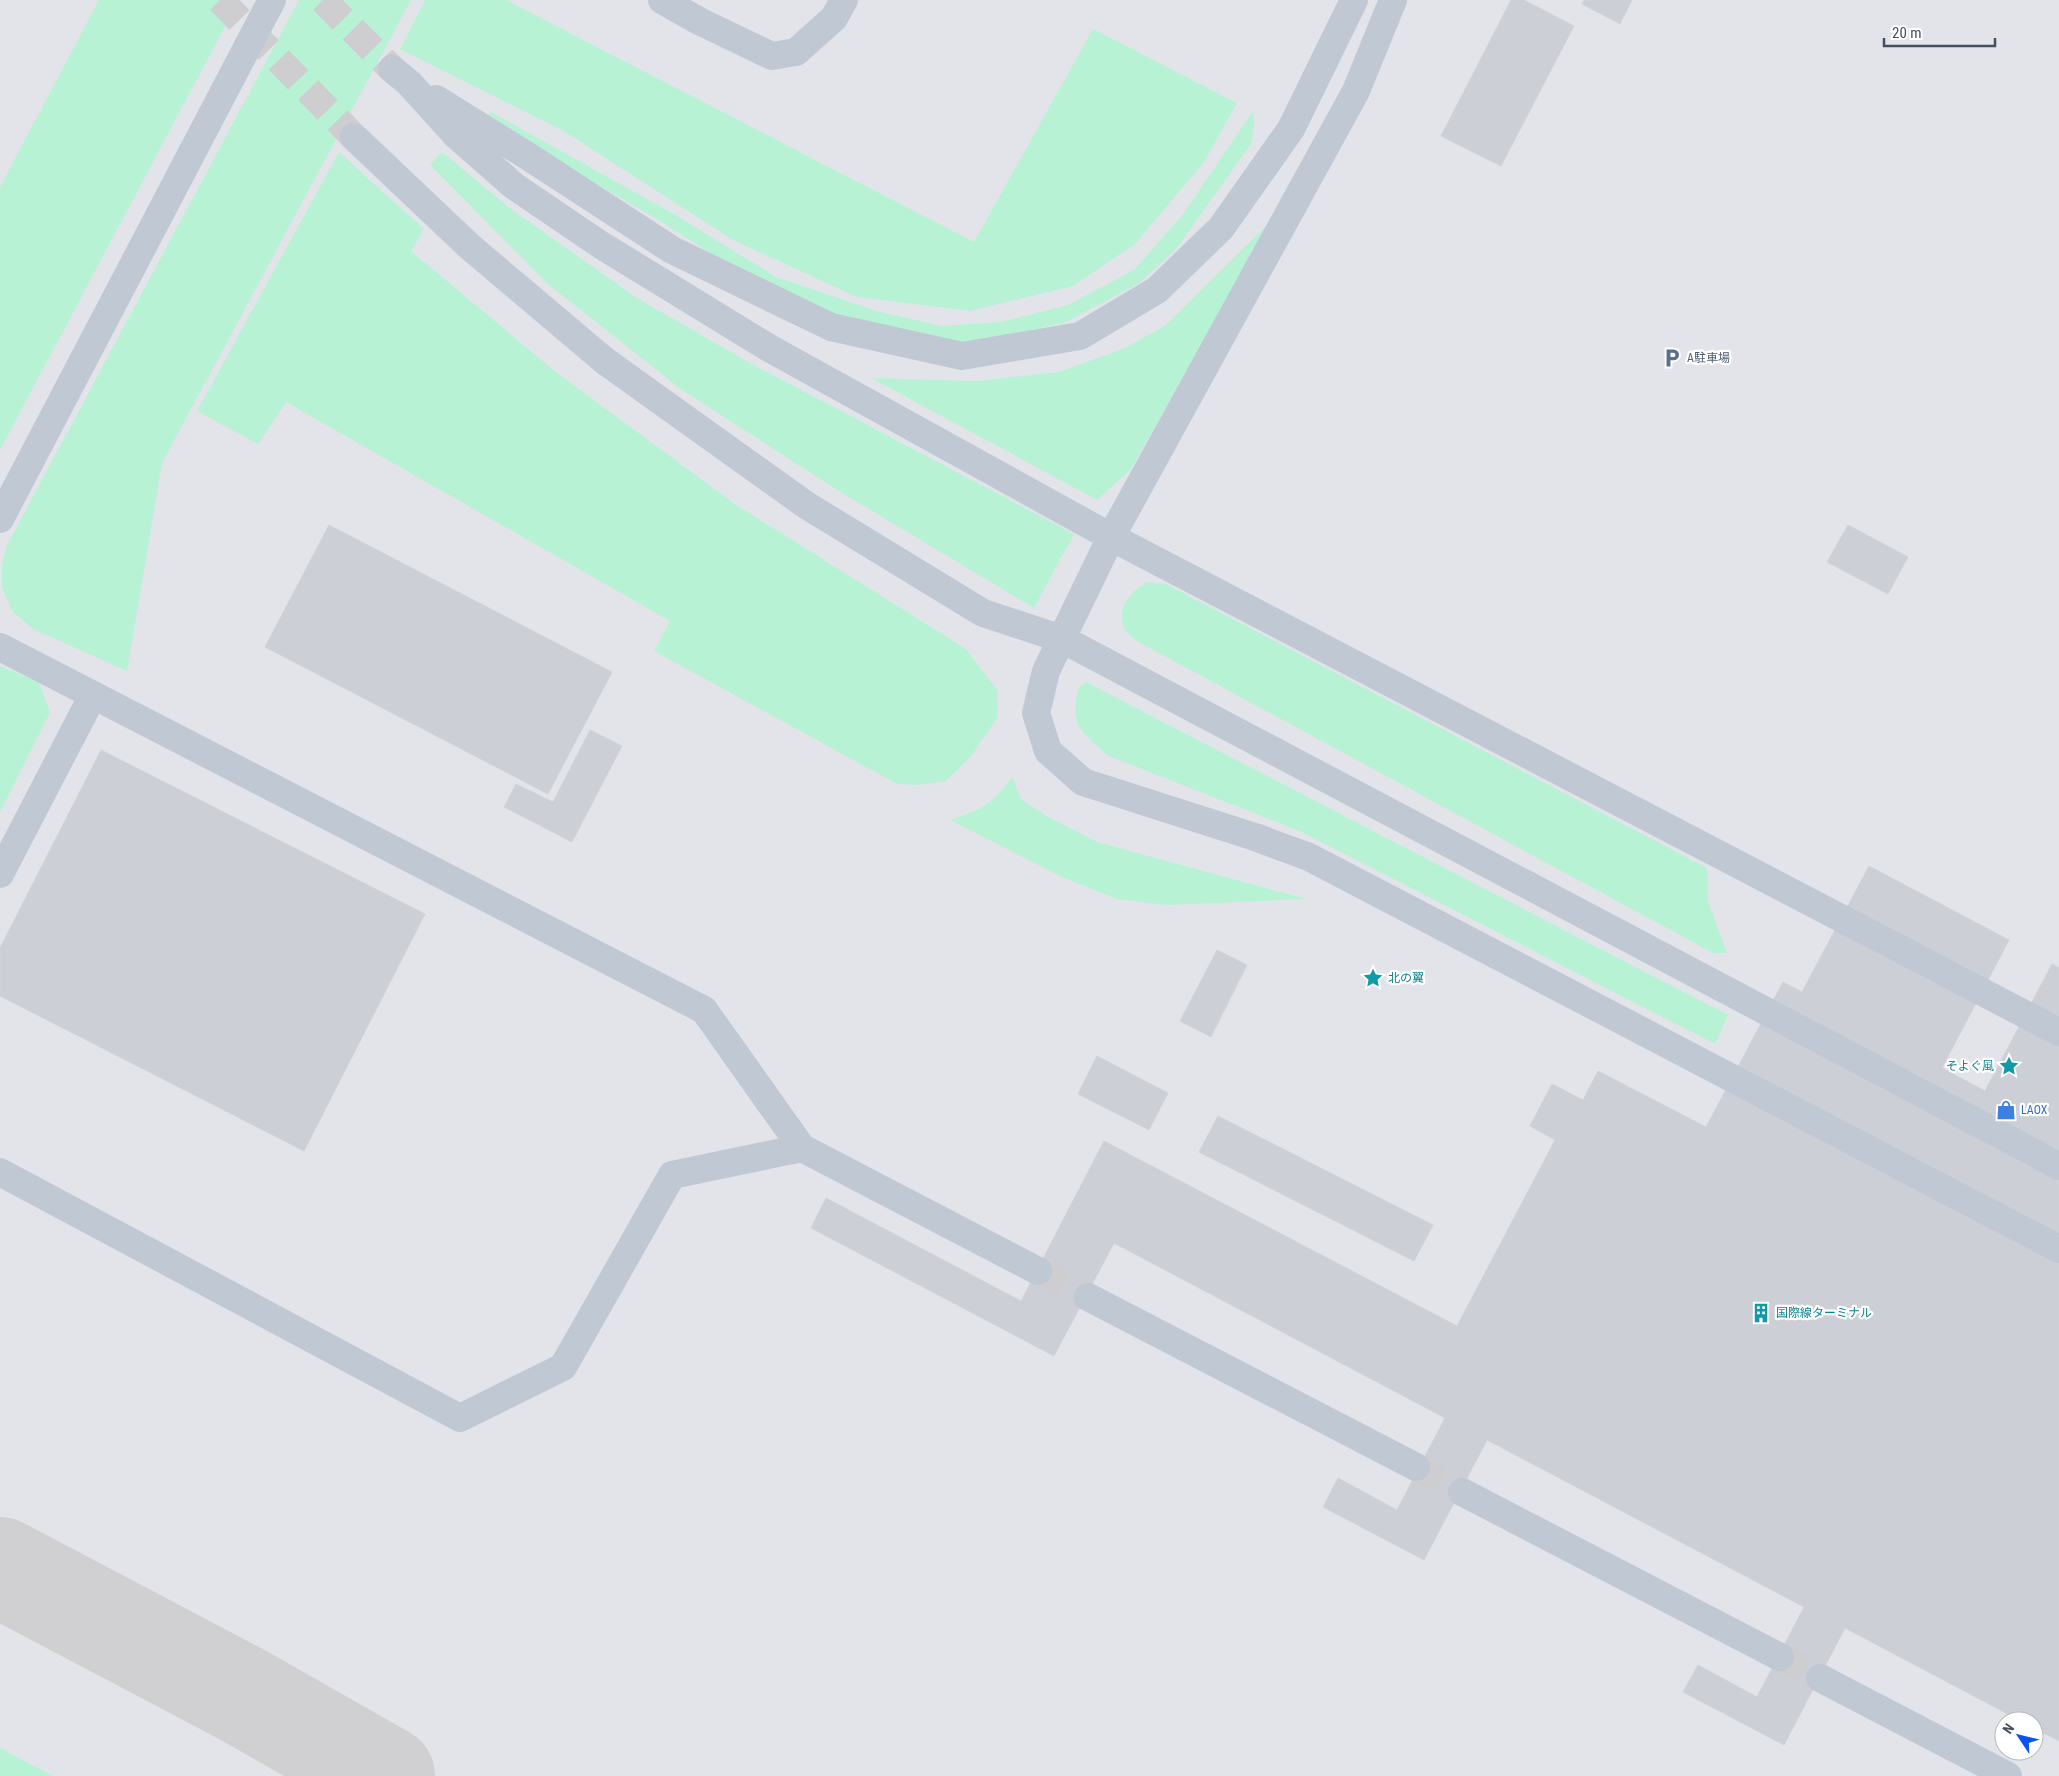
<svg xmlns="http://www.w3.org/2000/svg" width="2059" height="1776" font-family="'Roboto Condensed','Noto Sans JP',sans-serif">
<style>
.airport{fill:#e2e4e9;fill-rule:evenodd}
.green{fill:#b8f2d5}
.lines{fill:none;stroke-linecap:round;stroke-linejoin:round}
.taxiway{stroke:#d0d0d3;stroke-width:100}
.building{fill:#cccfd6;stroke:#d1d3da}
.minor-tunnel{stroke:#ceced0;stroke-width:28;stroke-dasharray:28 14;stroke-linecap:butt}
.minor{stroke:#c0c8d4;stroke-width:28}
.labels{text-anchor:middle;stroke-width:4.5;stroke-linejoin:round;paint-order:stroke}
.service-label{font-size:12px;fill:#4e5e75;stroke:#fff;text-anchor:start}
.culture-label{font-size:12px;fill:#0d838f;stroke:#fff;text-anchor:start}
.shop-label{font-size:12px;fill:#366cbe;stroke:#fff;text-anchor:start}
</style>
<rect width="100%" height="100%" fill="#f1eeed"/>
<path class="airport" d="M 0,0 L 2059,0 L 2059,1776 L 0,1776 ZM 2004,1721 L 2034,1721 L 2034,1751 L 2004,1751 Z"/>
<path class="green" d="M 99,0 L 239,0 L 0,450 L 0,187 Z
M 299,0 L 411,0 L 162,463 L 127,671 L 33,629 L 13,612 L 2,588 L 2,565 L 7,545 Z
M 425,0 L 506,0 L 974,242 L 1093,29 L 1237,103 L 1204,162 L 1135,244 L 1073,286 L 970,311 L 857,297 L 733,240 L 562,130 L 400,49 Z
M 1253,111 L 1254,126 L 1251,144 L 1176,249 L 1138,284 L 1066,322 L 979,343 L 928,340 L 846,324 L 731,266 L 650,215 L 485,120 L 491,112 L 674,214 L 776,277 L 876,311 L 942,326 L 1001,322 L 1068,305 L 1134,270 L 1184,213 Z
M 339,152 L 424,229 L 411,251 L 552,369 L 736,505 L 966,649 L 998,691 L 997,718 L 972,755 L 946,781 L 917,785 L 897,784 L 654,651 L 670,621 L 286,402 L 258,444 L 197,411 Z
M 442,152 L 511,209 L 637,298 L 750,363 L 1074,534 L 1034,608 L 842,493 L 682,390 L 549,285 L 430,165 Z
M 1271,221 L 1131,469 L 1097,500 L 871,378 L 977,381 L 1059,372 L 1125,348 L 1166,325 Z
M 1147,582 L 1166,584 L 1707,868 L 1708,901 L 1727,953 L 1713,953 L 1135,640 C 1132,637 1126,632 1124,628 C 1115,609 1132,590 1147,582 Z
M 0,666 L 39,682 L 50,713 L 0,812 Z
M 1086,682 L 1728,1015 L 1715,1044 L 1304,833 L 1109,756 C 1082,734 1068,725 1079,687 Z
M 1012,777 L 1021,799 L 1045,815 L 1097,842 L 1306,899 L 1167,905 L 1117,899 L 1064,878 L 950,820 C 983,809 991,805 1012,777 Z
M 0,1748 L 53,1776 L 0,1776 Z"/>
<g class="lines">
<path class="taxiway" d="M 0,1567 L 241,1694 L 385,1776"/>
</g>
<path class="building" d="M 1511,0 L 1524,0 L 1574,26 L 1501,166 L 1441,136 Z
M 1584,0 L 1632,0 L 1620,24 L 1582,4 Z
M 329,525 L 612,672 L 548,794 L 265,647 Z
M 1848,525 L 1908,557 L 1888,594 L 1827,562 Z
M 590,730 L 622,746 L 572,842 L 504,807 L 516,784 L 553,802 Z
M 101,750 L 425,914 L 304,1151 L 0,996 L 0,948 Z
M 1869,866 L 2009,940 L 1942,1068 L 1985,1091 L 2052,964 L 2059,968 L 2059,1741 L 2034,1728 L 2034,1721 L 2021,1721 L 1845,1628 L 1784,1745 L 1683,1692 L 1698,1665 L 1757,1697 L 1804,1607 L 1487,1440 L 1424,1560 L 1323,1507 L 1338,1478 L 1397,1510 L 1445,1418 L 1114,1243 L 1054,1356 L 811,1228 L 826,1198 L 1021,1301 L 1104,1141 L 1457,1326 L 1555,1140 L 1530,1126 L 1552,1084 L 1583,1100 L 1598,1071 L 1706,1127 L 1783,982 L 1802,992 Z
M 1217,950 L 1247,965 L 1211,1037 L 1180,1021 Z
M 1097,1056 L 1168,1093 L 1149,1130 L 1078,1094 Z
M 1218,1116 L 1433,1225 L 1414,1261 L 1199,1152 Z"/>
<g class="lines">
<path class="minor-tunnel" d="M 220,0 L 354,137
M 323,0 L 392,69
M 1038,1271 L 1088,1297
M 1416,1467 L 1462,1492
M 1780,1657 L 1820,1678"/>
<path class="minor" d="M 662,0 L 699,21 L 772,56 L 796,52 L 834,18 L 844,0
M 1393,0 L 1356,91 L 1111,537 L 1046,671 L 1036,713 L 1048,751 L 1083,782 L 1255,837 L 1309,857 L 2059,1249
M 392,69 L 409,83 L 457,136 L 514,186 L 601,245 L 769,348 L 1111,537 L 2059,1032
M 436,99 L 526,155 L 672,250 L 831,327 L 962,356 L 1080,336 L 1157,290 L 1221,228 L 1291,129 L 1354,0
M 354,137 L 469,246 L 605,361 L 806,505 L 983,613 L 1062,639 L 2059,1166
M 0,519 L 272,0
M 0,647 L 704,1010 L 802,1148 L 1038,1271
M 0,874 L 93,695
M 0,1172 L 460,1418 L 563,1367 L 672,1175 L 802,1148
M 1088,1297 L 1416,1467
M 1462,1492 L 1780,1657
M 1820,1678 L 2008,1776"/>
</g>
<defs>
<symbol id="parking-bare" viewBox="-9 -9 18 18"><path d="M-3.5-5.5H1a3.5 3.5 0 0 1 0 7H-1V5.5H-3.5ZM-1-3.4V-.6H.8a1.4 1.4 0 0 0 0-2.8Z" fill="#5c6f8a" stroke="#fff" stroke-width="2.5" paint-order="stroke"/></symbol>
<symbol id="sight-bare" viewBox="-9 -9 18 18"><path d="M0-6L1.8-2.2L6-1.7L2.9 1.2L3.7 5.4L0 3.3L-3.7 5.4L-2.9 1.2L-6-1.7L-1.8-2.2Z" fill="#0f9aa8" stroke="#fff" stroke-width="2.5" paint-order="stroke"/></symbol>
<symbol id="shop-bare" viewBox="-9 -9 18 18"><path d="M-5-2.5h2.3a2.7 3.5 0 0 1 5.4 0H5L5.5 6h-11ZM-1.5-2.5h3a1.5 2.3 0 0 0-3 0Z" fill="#3f7fe0" stroke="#fff" stroke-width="2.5" paint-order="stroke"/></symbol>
<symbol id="building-bare" viewBox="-9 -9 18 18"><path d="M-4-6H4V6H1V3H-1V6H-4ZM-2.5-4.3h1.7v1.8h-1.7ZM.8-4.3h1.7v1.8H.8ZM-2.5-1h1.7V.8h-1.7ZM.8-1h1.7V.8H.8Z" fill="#0f9aa8" stroke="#fff" stroke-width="2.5" paint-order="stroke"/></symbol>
</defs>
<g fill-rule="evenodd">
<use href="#parking-bare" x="1658" y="344" width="28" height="28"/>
<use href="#sight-bare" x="1359" y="964" width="28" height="28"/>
<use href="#sight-bare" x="1995" y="1052" width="28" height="28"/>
<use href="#shop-bare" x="1992" y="1096" width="28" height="28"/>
<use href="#building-bare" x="1747" y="1299" width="28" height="28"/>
</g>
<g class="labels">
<g class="service-label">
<text x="1687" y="362">A駐車場</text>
</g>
<g class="culture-label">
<text x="1388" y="982">北の翼</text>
<text x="1994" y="1070" text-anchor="end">そよぐ風</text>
<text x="1776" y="1317">国際線ターミナル</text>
</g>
<g class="shop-label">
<text x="2021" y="1114">LAOX</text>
</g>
</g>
<g transform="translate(2019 1736) rotate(305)"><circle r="24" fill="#ffffff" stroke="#b4b8be"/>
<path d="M0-4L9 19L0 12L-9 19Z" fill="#0a53ee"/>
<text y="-8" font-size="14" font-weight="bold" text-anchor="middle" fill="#444e5d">N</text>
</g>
<path d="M1884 38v8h111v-8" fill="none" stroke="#444e5d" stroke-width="2.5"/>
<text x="1892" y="38" font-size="15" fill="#444e5d" stroke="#ffffff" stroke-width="4" paint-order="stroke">20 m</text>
</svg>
